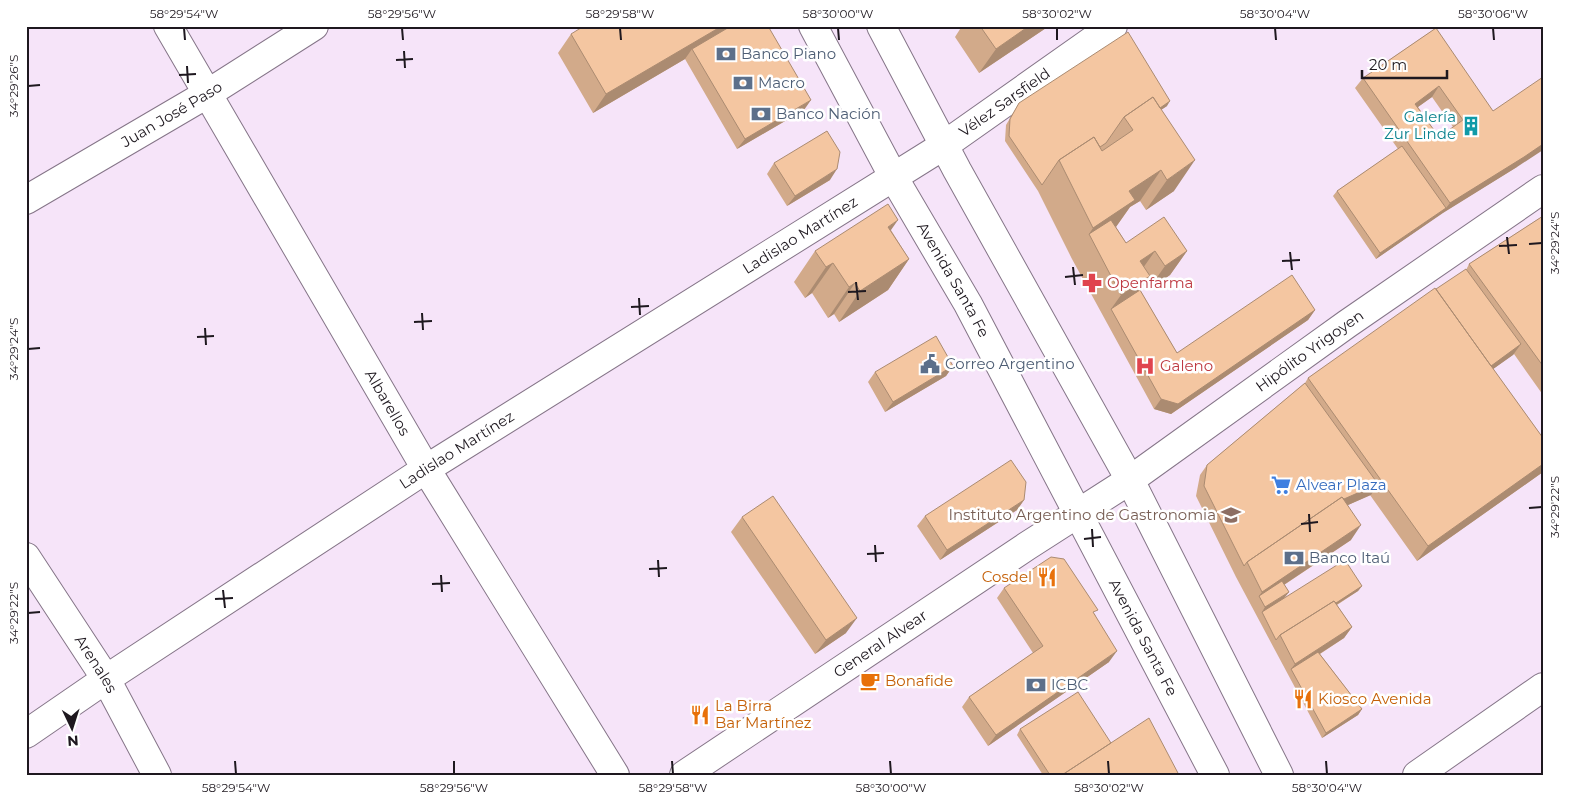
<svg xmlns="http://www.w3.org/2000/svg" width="1569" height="801" font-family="Montserrat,sans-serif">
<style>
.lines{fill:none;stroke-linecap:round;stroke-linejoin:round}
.minor-casing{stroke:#857588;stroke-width:30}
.major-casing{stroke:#857588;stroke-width:30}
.minor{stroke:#fff;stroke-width:28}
.major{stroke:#fff;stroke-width:28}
.wall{fill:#d2aa8a;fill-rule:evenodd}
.shaded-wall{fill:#ab8b71}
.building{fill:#f4c6a1;stroke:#ab8b71;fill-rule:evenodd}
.ticks{fill:none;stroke:#1e181f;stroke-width:2}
.labels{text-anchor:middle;stroke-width:5;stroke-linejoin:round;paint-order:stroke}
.service-label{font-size:15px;fill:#4e5e75;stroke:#fff;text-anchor:start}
.street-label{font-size:15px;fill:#1e181f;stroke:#fff}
.culture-label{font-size:15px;fill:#0d838f;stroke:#fff;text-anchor:end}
.health-label{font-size:15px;fill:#be3a42;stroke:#fff;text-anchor:start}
.shop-label{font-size:15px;fill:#366cbe;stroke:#fff;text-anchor:start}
.education-label{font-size:15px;fill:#785e54;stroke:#fff;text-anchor:end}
.food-label{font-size:15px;fill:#c56008;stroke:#fff;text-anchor:start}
.neatline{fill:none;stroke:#1e181f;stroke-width:2}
.ticks-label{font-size:12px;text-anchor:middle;fill:#1e181f}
</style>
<rect width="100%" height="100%" fill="#f6e4f9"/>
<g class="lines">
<defs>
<g id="minor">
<path id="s1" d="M 168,26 L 426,469 L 615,775"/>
<path id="s2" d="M 26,200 L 207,94 L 314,26"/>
<path id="s3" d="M 26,557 L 106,679 L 157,775"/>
<path id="s4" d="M 26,734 L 106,679 L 426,469 L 943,146 L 1113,26"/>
<path id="s5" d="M 684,775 L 1027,546 L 1130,480 L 1347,324 L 1543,189"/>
<path d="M 1417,775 L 1543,687"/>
</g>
<g id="major">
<path id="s6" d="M 813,26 L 894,178 L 968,304 L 1215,775"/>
<path d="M 881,26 L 957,170 L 1130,480 L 1279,775"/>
</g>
</defs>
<use href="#minor" class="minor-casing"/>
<use href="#major" class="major-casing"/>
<use href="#minor" class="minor"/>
<use href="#major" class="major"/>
</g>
<path class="wall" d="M 768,26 L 804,110 L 737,149 L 685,59 L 593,113 L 558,53 L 571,34 Z
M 962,26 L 1049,26 L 979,73 L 955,37 Z
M 1436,28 L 1517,167 L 1442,213 L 1376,259 L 1333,196 L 1337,191 L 1398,149 L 1355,88 L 1363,78 ZM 1432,97 L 1453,127 L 1439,137 L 1418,107 Z
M 1019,103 L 1167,106 L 1161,110 L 1174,191 L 1146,210 L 1140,201 L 1130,207 L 1116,227 L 1126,243 L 1187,251 L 1170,275 L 1148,290 L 1144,284 L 1140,290 L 1177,353 L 1315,310 L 1308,320 L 1171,414 L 1154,409 L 1072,259 L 1038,191 L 1005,141 L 1006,125 Z
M 774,163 L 830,180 L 787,206 L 767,174 Z
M 1543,216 L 1543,395 L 1514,354 L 1493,369 L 1543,438 L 1543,472 L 1417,561 L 1370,495 L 1348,505 L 1351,540 L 1284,585 L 1289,592 L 1284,598 L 1362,586 L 1358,591 L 1337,605 L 1352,627 L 1344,638 L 1320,654 L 1362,709 L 1358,715 L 1322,738 L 1236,577 L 1196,496 L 1200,475 L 1207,465 L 1305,383 L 1308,378 L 1466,270 L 1469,264 Z
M 891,230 L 909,259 L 888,290 L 839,322 L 834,314 L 828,318 L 812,293 L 805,298 L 794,282 L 815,251 Z
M 953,366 L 946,376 L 885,412 L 868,382 L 875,372 Z
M 1024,500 L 1017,510 L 940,560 L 917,526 L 925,516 Z
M 742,517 L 846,633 L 815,654 L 731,532 Z
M 1004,588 L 1095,614 L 1109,662 L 988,746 L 962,707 L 969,697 L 1033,653 L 997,598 Z
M 1020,729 L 1111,743 L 1179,775 L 1043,775 L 1017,735 Z"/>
<path class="shaded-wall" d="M 722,26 L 741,26 L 692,49 L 685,59 L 593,113 L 606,94 Z
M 1029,26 L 1049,26 L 979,73 L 996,49 Z
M 1439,86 L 1432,97 L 1408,114 L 1415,104 Z
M 811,100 L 804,110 L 737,149 L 745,139 Z
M 1170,101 L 1167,106 L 1132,129 L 1131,127 Z
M 1543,144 L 1543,150 L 1517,167 L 1443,213 L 1376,259 L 1380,253 L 1446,208 L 1450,203 Z
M 1195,160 L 1174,191 L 1146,210 L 1167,180 Z
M 837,169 L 830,180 L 787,206 L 795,196 Z
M 1161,170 L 1140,201 L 1130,207 L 1113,231 L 1089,234 L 1093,228 L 1129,191 Z
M 898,220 L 877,250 L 888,227 Z
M 1155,251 L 1138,275 L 1140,261 Z
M 1187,251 L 1170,275 L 1148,290 L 1165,266 Z
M 909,259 L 888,290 L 839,322 L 860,291 Z
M 833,263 L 812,293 L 805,298 L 826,267 Z
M 1150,276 L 1133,300 L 1111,309 L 1121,295 Z
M 855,283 L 834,314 L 828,318 L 849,287 Z
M 1315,310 L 1308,320 L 1171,414 L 1154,409 L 1161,399 Z
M 1521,344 L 1513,355 L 1479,379 L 1486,369 Z
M 953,366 L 946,376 L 885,412 L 893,402 Z
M 1543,464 L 1543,472 L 1417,561 L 1428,546 Z
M 1378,484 L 1371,495 L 1332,512 L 1339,501 Z
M 1024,500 L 1017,510 L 940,560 L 947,550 Z
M 1361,525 L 1351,540 L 1261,600 L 1259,596 L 1262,592 Z
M 1362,586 L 1358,591 L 1282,639 L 1281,637 Z
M 1289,592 L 1281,602 L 1262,612 L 1265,607 Z
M 857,618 L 846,633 L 815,654 L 826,640 Z
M 1352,627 L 1344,638 L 1293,671 L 1291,669 L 1295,664 Z
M 1117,651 L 1109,662 L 988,746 L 996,735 Z
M 1362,709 L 1358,715 L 1322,738 L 1326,733 Z"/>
<path class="building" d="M 584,26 L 722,26 L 606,94 L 571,34 Z
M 731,26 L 768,26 L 811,100 L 745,139 L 692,49 Z
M 980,26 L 1029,26 L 996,49 Z
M 1436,28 L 1493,111 L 1543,77 L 1543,144 L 1524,157 L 1450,203 L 1363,78 ZM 1439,86 L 1463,120 L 1439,137 L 1415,104 Z
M 1128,32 L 1170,101 L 1160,108 L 1153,97 L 1124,117 L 1106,143 L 1100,147 L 1094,137 L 1059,160 L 1042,185 L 1009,136 L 1010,119 L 1019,103 Z
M 1153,97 L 1195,160 L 1167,180 L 1161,170 L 1129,191 L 1135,200 L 1093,228 L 1059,160 L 1094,137 L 1102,151 L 1133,130 L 1124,117 Z
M 827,131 L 840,152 L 837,169 L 795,196 L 774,163 Z
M 1402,146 L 1446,208 L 1380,253 L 1337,191 Z
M 888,204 L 898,220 L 888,227 L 909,259 L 860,291 L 855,283 L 849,287 L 833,263 L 826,267 L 815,251 Z
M 1543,216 L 1543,366 L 1469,264 Z
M 1164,217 L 1187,251 L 1165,266 L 1155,251 L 1140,261 L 1150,276 L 1121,295 L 1089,234 L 1111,220 L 1126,243 Z
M 1466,269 L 1521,344 L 1491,366 L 1436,289 Z
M 1292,275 L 1315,310 L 1178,404 L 1161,399 L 1111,309 L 1140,290 L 1177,353 Z
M 1435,288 L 1543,438 L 1543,464 L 1428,546 L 1308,378 Z
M 936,336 L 953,366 L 893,402 L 875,372 Z
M 1305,383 L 1378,484 L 1344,499 L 1342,497 L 1247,562 L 1244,566 L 1204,486 L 1207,465 Z
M 1011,460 L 1026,482 L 1024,500 L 947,550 L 925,516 Z
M 773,496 L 857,618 L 826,640 L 742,517 Z
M 1342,497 L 1361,525 L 1262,592 L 1247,562 Z
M 1051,557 L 1064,559 L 1098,610 L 1093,612 L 1117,651 L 996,735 L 969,697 L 1043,646 L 1004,588 Z
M 1345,560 L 1362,586 L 1336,603 L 1334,601 L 1280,635 L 1276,640 L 1262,612 Z
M 1282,581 L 1289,592 L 1265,607 L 1259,596 Z
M 1334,601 L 1352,627 L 1295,664 L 1280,635 Z
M 1318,652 L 1362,709 L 1326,733 L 1291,669 Z
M 1078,692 L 1111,743 L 1062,775 L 1050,775 L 1020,729 Z
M 1149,718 L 1179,775 L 1062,775 Z"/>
<path class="ticks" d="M 184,28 L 185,40M 402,28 L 403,40M 620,28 L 621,40M 838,28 L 839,40M 1057,28 L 1057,40M 1275,28 L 1276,40M 1493,28 L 1494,40M 404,51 L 405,68M 396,60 L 413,59M 187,66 L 188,83M 179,75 L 196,74M 28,86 L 40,85M 1507,237 L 1509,254M 1529,244 L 1542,243M 1499,246 L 1517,245M 1290,252 L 1292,270M 1282,261 L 1300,260M 1073,267 L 1075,285M 1065,277 L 1083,275M 856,282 L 858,300M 848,292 L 866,291M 639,298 L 640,315M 631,307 L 649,306M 422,313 L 423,330M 414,322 L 432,321M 205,328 L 206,345M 197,337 L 214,336M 28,349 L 40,348M 1529,508 L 1542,507M 1309,514 L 1310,532M 1301,524 L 1318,522M 1092,529 L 1093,547M 1084,539 L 1101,537M 875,545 L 876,562M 867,554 L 884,553M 658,560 L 659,577M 649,569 L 667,568M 441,575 L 442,592M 432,584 L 450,583M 223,590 L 225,608M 215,599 L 233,598M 28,613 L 40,612M 235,761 L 236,774M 454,761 L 454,774M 672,761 L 673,774M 890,761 L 891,774M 1108,761 L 1109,774M 1326,761 L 1327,774"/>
<defs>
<symbol id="bank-bare" viewBox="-9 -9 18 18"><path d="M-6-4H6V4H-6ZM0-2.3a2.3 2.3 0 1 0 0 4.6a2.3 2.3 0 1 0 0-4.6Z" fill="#5c6f8a" stroke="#fff" stroke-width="2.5" paint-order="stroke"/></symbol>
<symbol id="building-bare" viewBox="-9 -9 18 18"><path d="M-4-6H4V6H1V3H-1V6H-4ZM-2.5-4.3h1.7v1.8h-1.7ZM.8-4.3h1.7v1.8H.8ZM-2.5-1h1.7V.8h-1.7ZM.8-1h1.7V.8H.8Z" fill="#0f9aa8" stroke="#fff" stroke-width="2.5" paint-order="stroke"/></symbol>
<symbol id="pharmacy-bare" viewBox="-9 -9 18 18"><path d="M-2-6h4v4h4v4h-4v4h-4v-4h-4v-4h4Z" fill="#e0444e" stroke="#fff" stroke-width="2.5" paint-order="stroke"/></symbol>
<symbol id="civic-bare" viewBox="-9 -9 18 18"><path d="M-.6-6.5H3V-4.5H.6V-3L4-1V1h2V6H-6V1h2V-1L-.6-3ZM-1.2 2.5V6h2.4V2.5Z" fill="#5c6f8a" stroke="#fff" stroke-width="2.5" paint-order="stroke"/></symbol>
<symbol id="hospital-bare" viewBox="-9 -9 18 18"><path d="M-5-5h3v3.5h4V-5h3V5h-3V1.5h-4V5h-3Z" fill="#e0444e" stroke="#fff" stroke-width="2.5" paint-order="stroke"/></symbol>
<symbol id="supermarket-bare" viewBox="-9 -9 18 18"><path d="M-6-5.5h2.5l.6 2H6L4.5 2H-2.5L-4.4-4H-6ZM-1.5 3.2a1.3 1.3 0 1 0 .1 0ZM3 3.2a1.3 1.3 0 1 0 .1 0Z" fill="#3f7fe0" stroke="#fff" stroke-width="2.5" paint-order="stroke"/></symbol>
<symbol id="school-bare" viewBox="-9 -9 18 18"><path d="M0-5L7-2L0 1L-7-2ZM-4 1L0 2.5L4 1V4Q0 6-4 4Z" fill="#8d6e63" stroke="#fff" stroke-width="2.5" paint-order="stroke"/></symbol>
<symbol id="restaurant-bare" viewBox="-9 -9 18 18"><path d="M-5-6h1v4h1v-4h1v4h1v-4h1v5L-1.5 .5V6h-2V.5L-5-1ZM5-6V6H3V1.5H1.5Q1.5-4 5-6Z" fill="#e8710a" stroke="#fff" stroke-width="2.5" paint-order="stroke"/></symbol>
<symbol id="cafe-bare" viewBox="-9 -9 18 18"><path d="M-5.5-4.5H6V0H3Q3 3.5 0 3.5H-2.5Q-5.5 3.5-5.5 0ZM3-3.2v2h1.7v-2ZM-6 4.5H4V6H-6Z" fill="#e8710a" stroke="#fff" stroke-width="2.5" paint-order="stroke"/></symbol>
</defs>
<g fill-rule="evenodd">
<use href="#bank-bare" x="712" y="40" width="28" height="28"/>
<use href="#bank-bare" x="729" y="69" width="28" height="28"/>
<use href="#bank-bare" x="747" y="100" width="28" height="28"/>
<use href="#building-bare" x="1457" y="112" width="28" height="28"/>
<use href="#pharmacy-bare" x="1078" y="269" width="28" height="28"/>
<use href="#civic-bare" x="916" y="350" width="28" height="28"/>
<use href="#hospital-bare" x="1131" y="352" width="28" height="28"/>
<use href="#supermarket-bare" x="1267" y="471" width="28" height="28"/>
<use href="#school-bare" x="1217" y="501" width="28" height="28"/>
<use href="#bank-bare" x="1280" y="544" width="28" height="28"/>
<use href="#restaurant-bare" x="1033" y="563" width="28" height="28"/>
<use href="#cafe-bare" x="856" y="667" width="28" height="28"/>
<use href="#bank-bare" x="1022" y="671" width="28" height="28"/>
<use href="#restaurant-bare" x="1289" y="685" width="28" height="28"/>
<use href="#restaurant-bare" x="686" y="701" width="28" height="28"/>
</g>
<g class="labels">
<g class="service-label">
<text x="741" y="59">Banco Piano</text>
<text x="758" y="88">Macro</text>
<text x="776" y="119">Banco Nación</text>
<text x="945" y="369">Correo Argentino</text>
<text x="1309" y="563">Banco Itaú</text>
<text x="1051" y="690">ICBC</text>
</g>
<g class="street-label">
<text dy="5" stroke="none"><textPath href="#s4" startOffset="1165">Vélez Sarsfield</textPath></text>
<text dy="5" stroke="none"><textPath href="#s2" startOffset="169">Juan José Paso</textPath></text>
<text dy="5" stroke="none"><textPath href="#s4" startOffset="921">Ladislao Martínez</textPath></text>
<text dy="5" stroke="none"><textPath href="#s6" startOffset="290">Avenida Santa Fe</textPath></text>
<text dy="5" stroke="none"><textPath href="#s5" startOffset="756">Hipólito Yrigoyen</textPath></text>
<text dy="5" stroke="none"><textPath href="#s1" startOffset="436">Albarellos</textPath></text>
<text dy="5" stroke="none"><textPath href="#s4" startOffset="516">Ladislao Martínez</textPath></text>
<text dy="5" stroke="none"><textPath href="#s6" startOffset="695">Avenida Santa Fe</textPath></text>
<text dy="5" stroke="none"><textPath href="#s5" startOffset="236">General Alvear</textPath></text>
<text dy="5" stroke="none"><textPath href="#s3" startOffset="128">Arenales</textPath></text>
</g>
<g class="culture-label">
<text x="1456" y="122">Galería<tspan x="1456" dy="17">Zur Linde</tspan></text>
</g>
<g class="health-label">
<text x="1107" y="288">Openfarma</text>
<text x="1160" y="371">Galeno</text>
</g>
<g class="shop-label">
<text x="1296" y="490">Alvear Plaza</text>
</g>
<g class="education-label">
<text x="1216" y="520">Instituto Argentino de Gastronomia</text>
</g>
<g class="food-label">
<text x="1032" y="582" text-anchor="end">Cosdel</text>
<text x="885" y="686">Bonafide</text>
<text x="1318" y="704">Kiosco Avenida</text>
<text x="715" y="711">La Birra<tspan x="715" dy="17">Bar Martínez</tspan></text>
</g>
</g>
<rect width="1569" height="801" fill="none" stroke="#ffffff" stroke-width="55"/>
<g transform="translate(72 728) rotate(176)" stroke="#ffffff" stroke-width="4" paint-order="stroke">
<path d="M0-4L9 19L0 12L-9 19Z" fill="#1e181f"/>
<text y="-8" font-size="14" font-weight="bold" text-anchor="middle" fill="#1e181f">N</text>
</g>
<path d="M1362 70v8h85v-8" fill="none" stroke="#1e181f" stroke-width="2.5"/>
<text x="1369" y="70" font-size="15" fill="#1e181f" stroke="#ffffff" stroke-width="4" paint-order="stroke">20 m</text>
<rect x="28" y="28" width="1514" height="746" class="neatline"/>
<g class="ticks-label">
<text x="184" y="18">58°29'54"W</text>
<text x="402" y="18">58°29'56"W</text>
<text x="620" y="18">58°29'58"W</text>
<text x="838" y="18">58°30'00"W</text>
<text x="1057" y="18">58°30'02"W</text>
<text x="1275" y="18">58°30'04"W</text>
<text x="1493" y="18">58°30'06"W</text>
<text transform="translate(14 86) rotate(-90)" y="4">34°29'26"S</text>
<text transform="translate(1555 243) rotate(-90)" y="4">34°29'24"S</text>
<text transform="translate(14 349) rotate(-90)" y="4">34°29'24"S</text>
<text transform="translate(1555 507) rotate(-90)" y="4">34°29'22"S</text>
<text transform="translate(14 613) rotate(-90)" y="4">34°29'22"S</text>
<text x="236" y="792">58°29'54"W</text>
<text x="454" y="792">58°29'56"W</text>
<text x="673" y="792">58°29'58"W</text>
<text x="891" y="792">58°30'00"W</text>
<text x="1109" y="792">58°30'02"W</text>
<text x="1327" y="792">58°30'04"W</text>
</g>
</svg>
